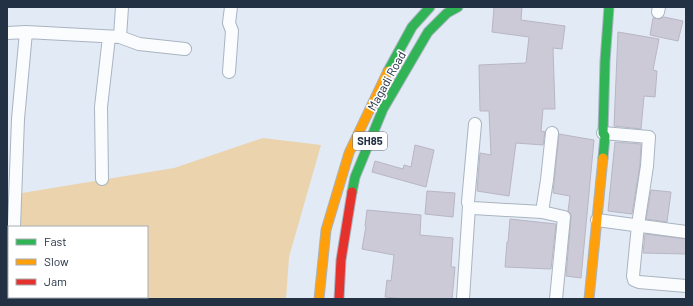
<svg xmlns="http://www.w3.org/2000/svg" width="693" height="306" font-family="Barlow,sans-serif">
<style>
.green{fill:#ebd3ae}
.building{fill:#cdcad8;stroke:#b9b6c4}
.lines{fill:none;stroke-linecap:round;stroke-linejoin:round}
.street-casing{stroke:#a9b4c1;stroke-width:14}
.fast-casing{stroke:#a9b4c1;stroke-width:11}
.slow-casing{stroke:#a9b4c1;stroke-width:11}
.jam-casing{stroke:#a9b4c1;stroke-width:11}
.street{stroke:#fbfcfe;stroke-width:12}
.fast{stroke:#30b455;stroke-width:9}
.slow{stroke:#ff9f0a;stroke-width:9}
.jam{stroke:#e5322d;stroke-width:9}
.labels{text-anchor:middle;stroke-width:3.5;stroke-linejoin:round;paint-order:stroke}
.shield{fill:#fff;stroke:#656f7c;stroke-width:1}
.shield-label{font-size:11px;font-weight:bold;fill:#233144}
.street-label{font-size:12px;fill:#233144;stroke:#fff}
</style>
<rect width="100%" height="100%" fill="#e2eaf5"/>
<path class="green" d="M 263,138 L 321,145 L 289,257 L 286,299 L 54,299 L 45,297 L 147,297 L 147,227 L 19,227 L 22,193 L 174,168 Z"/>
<path class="building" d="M 494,7 L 522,7 L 521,20 L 565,26 L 562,49 L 553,48 L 555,109 L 543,109 L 541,131 L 545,132 L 543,145 L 516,143 L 509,196 L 477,191 L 480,153 L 491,155 L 489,111 L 480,111 L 479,65 L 526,63 L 529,37 L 492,32 Z
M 664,17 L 683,21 L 678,41 L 650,35 L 653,18 L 660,19 Z
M 618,32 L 659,39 L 653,70 L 657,71 L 655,97 L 644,96 L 641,129 L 614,126 Z
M 559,134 L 594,140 L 581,278 L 566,276 L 571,218 L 571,214 L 568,211 L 570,196 L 553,193 Z
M 615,142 L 641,144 L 640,165 L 632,214 L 608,211 Z
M 415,145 L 434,150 L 426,187 L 372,172 L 375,161 L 403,169 L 404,165 L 411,167 Z
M 651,190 L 671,192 L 667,222 L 646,219 Z
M 427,191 L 455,193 L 453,217 L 425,214 Z
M 367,210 L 421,215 L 420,235 L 453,238 L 451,267 L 455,267 L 452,299 L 405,299 L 385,297 L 387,280 L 391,281 L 394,255 L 362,249 L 366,226 L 365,226 Z
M 510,219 L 556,224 L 551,269 L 505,267 L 507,242 L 508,242 Z
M 645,234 L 686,239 L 686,254 L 643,253 Z"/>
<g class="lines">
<defs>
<path id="street" d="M 658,12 L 659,7
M 7,33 L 26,32 L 120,37 L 122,7
M 120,37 L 139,44 L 185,49
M 229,72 L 232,31 L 229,23 L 231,7
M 603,133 L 649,137 L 647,166 L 638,225 L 633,276 L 634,280 L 639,282 L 686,286
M 102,179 L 101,107 L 109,37
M 469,206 L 473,208 L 542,212 L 564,217 L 556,299
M 542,212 L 547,180 L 552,133
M 597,220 L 686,232
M 14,227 L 18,119 L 26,32
M 25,297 L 27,299
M 7,299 L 9,281
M 463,299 L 469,206 L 468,202 L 475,124"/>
<path id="fast" d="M 388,71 L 412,27 L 430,7
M 603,158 L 605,136 L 603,133 L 605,61 L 609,7
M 352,192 L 355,177 L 383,109 L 428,32 L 447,13 L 458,7"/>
<path id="slow" d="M 319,299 L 326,230 L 349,153 L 388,71
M 589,299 L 603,158"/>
<path id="jam" d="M 339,299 L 341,260 L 352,192"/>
</defs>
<use href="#street" class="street-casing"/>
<use href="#fast" class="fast-casing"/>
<use href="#slow" class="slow-casing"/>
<use href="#jam" class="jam-casing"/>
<use href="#street" class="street"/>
<use href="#fast" class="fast"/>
<use href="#slow" class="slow"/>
<use href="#jam" class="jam"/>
</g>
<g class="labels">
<rect class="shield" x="353" y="132" width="34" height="18" rx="3"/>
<g class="shield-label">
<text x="370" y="145">SH85</text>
</g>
<g class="street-label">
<text transform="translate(387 81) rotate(-61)" y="4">Magadi Road</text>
</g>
</g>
<rect width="693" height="306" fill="none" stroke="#233144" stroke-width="16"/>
<rect x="8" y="226" width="140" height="72" fill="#ffffff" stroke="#a7adb4"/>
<rect x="16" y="239" width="20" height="6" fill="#30b455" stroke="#a7adb4"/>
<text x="44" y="246" font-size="12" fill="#233144">Fast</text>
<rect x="16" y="259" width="20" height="6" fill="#ff9f0a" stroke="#a7adb4"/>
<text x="44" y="266" font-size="12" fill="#233144">Slow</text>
<rect x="16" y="279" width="20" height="6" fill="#e5322d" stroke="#a7adb4"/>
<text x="44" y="286" font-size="12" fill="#233144">Jam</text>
</svg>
